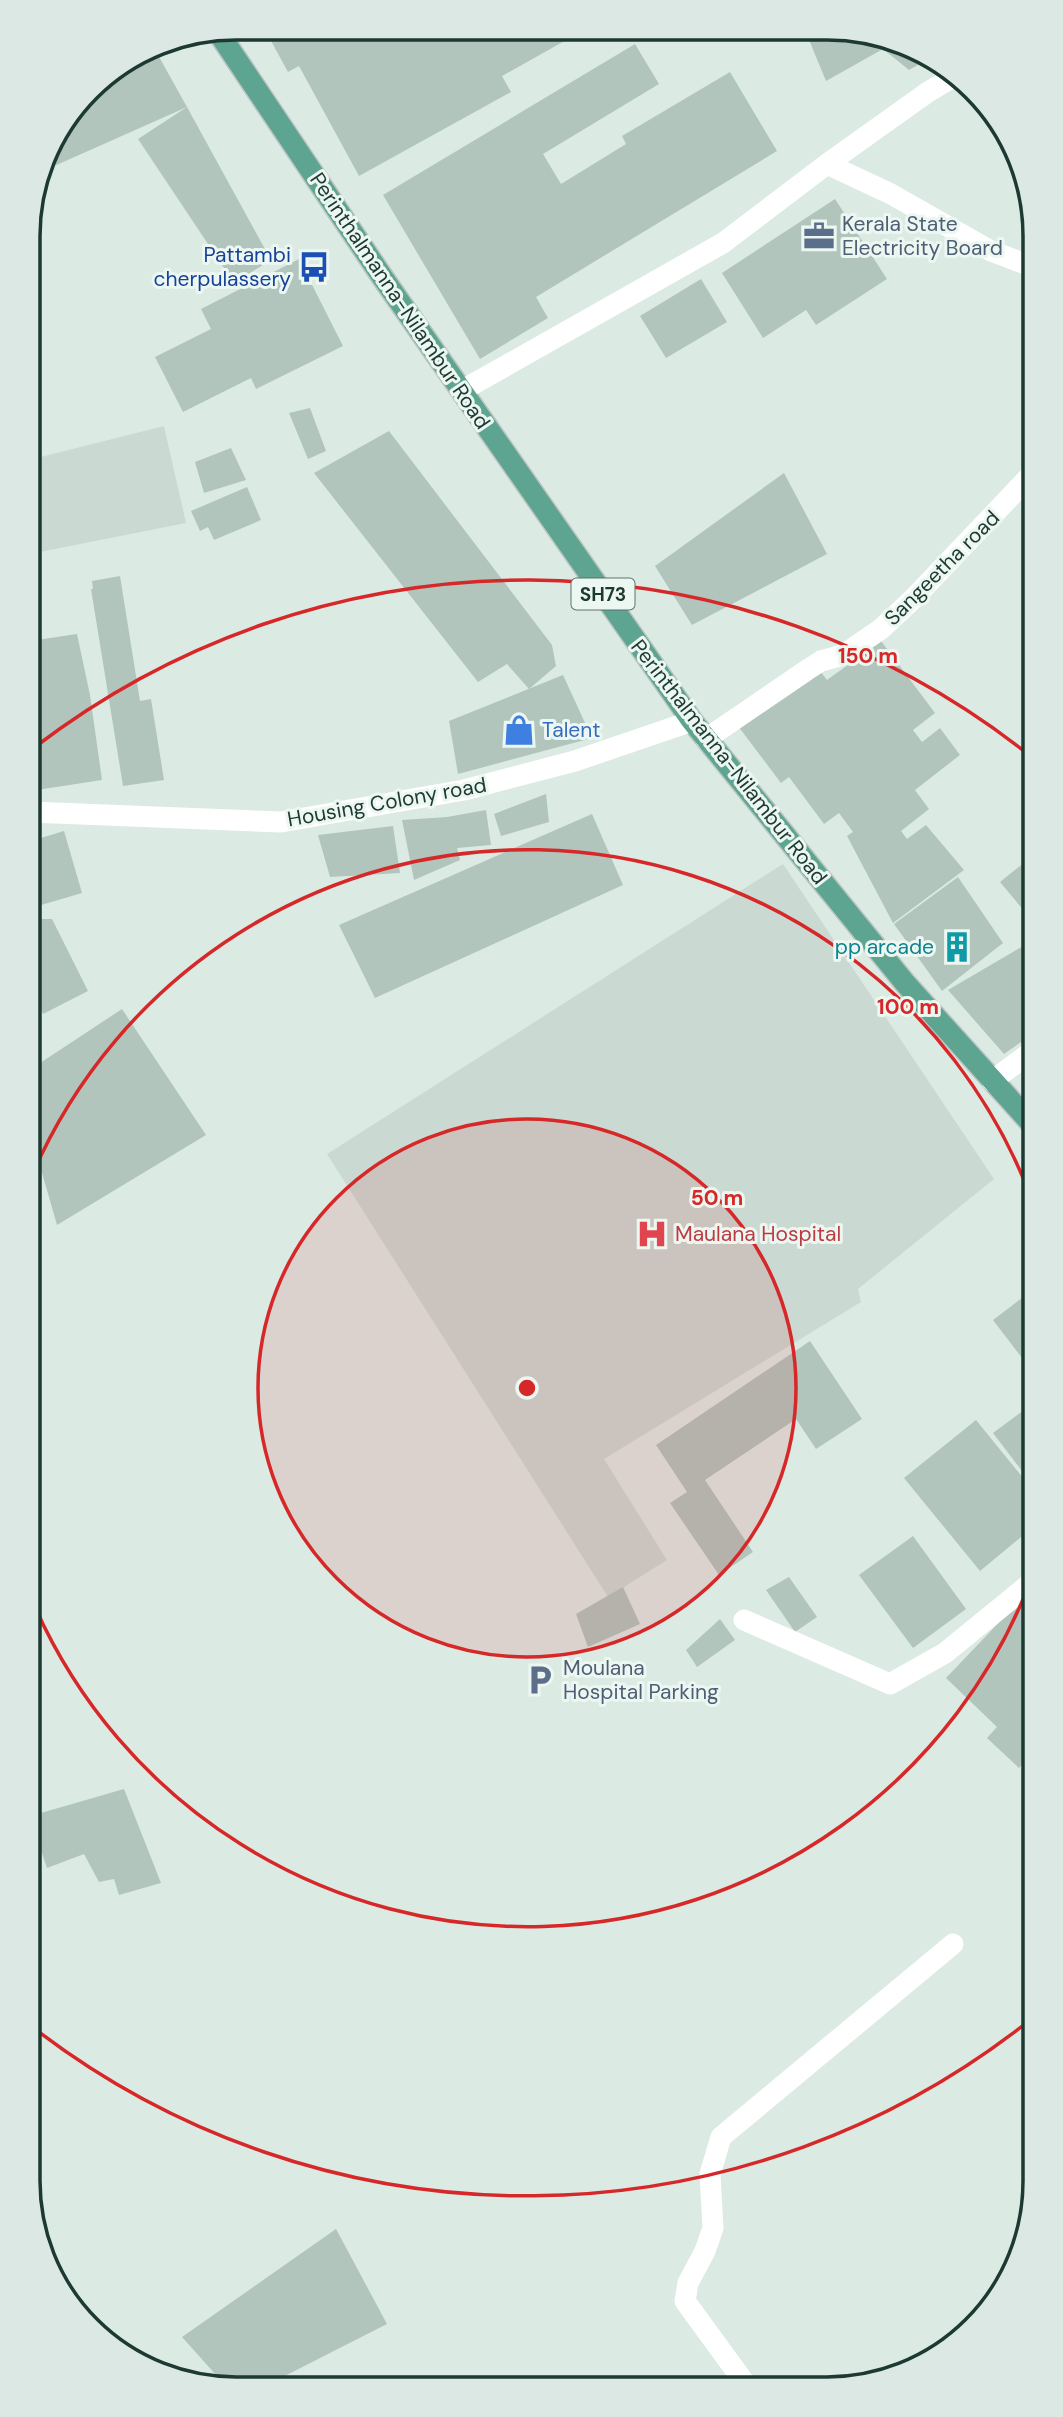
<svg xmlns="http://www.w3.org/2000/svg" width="1063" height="2417" font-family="'DM Sans',sans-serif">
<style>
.built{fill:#cadad3}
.building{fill:#b1c5bd}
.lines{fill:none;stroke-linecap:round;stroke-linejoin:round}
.primary-casing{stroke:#bbc4c2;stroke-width:24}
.minor{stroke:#fff;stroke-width:21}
.primary{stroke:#5da491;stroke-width:21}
.ring{fill:none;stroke:#d62828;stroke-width:3.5}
.labels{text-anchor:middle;stroke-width:6;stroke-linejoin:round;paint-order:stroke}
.shield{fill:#edf7f2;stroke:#5b736c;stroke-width:2}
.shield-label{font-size:19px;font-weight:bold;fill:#1d3a32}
.service-label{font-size:21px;fill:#4e5e75;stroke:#edf7f2;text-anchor:start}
.transit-label{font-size:21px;fill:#164399;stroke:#edf7f2;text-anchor:end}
.street-label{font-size:21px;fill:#1d3a32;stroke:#edf7f2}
.shop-label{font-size:21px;fill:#366cbe;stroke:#edf7f2;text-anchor:start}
.culture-label{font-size:21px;fill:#0d838f;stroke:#edf7f2;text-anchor:end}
.health-label{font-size:21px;fill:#be3a42;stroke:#edf7f2;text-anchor:start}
.rim{fill:none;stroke:#1d3a32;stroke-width:3.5}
.centre{fill:#d62828;stroke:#edf7f2;stroke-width:3.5}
.ring-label{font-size:21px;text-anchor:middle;font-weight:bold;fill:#d62828;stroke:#edf7f2;stroke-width:6;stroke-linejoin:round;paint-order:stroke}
</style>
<rect width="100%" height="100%" fill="#dceae4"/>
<path class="built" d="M 164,426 L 186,523 L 30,554 L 29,460 Z
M 783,864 L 994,1179 L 858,1289 L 861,1302 L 604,1459 L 667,1560 L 608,1597 L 327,1154 Z"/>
<path class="building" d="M 264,28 L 476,29 L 482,40 L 501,30 L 584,30 L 502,76 L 511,92 L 359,176 L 299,66 L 288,72 Z
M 817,32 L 867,32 L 925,61 L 909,70 L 883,49 L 826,81 L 807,35 Z
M 635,44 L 659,84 L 543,154 L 561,184 L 626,144 L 622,136 L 730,72 L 777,151 L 536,297 L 548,318 L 480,359 L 383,195 Z
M 153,46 L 187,107 L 43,171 L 50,144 L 99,80 Z
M 187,107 L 271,260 L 234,283 L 138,139 Z
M 835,199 L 887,279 L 816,325 L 806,310 L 763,338 L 722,273 Z
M 299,259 L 343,346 L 256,389 L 251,378 L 183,412 L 155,357 L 211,329 L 201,309 Z
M 701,279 L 727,322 L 666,358 L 640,316 Z
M 310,408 L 326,451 L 308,459 L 289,413 Z
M 389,431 L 552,645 L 556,666 L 529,689 L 507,664 L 478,682 L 314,473 Z
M 231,448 L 246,480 L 204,493 L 195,462 Z
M 784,473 L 827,554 L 692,625 L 655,566 Z
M 247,487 L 261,520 L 214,540 L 208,527 L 200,531 L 191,511 Z
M 120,576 L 140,701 L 151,699 L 164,780 L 123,786 L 91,589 L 93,589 L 92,581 Z
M 77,634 L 90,695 L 102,780 L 30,791 L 30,641 Z
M 881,641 L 935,713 L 913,730 L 922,742 L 940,728 L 960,755 L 915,790 L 929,809 L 901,831 L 907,839 L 926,825 L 964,870 L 893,923 L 847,836 L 853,832 L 839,813 L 824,824 L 789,777 L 781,783 L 738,726 L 817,667 L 827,680 Z
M 563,675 L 592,738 L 458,774 L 449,721 Z
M 546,794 L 549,822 L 501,836 L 494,814 Z
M 486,810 L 491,845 L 457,848 L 460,860 L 414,880 L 402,820 L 447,817 Z
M 592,814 L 623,885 L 375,998 L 339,925 Z
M 393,826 L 400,873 L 330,877 L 318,835 Z
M 64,831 L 82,893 L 31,908 L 31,884 L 33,884 L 31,875 L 31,841 Z
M 1030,858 L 1030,918 L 1000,882 Z
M 958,877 L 1003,943 L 942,991 L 894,924 Z
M 31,919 L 52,919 L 88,991 L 43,1014 L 31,982 Z
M 1030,942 L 1031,1035 L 1004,1054 L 948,990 Z
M 122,1009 L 206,1135 L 57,1225 L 32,1138 L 31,1069 Z
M 1031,1291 L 1032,1371 L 993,1320 Z
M 810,1341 L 862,1419 L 816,1449 L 796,1419 L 705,1480 L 753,1552 L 719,1575 L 670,1503 L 687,1492 L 656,1445 Z
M 1032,1404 L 1032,1484 L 993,1433 Z
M 976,1420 L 1032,1489 L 1032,1528 L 980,1571 L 904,1478 Z
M 913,1536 L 966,1609 L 913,1648 L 859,1575 Z
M 789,1577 L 817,1617 L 795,1632 L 766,1590 Z
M 623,1587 L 640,1624 L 588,1647 L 576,1614 Z
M 1026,1594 L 1033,1600 L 1033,1753 L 1019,1768 L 987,1738 L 997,1727 L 946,1678 Z
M 720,1619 L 735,1640 L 697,1667 L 686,1650 Z
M 124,1789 L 161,1883 L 119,1895 L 114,1879 L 99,1882 L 84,1854 L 47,1868 L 34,1829 L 34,1815 Z
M 336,2229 L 387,2324 L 267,2385 L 225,2385 L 182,2337 Z
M 61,2292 L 75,2301 L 71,2305 Z"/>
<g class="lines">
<defs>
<path id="primary" d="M 218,32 L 383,278 L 692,721 L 905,983 L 1031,1123"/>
</defs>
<use href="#primary" class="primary-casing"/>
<path class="minor" d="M 827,164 L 891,194 L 991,251 L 1028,265
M 461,391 L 723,243 L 827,164 L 928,92 L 955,76
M 706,739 L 807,670 L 821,661 L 843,655 L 881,629 L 913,599 L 1029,477
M 30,812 L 281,822 L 464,790 L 575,761 L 692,721
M 992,1081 L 1031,1052
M 744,1620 L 890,1684 L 945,1653 L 1032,1582
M 744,2382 L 685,2301 L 688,2283 L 705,2251 L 713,2228 L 710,2174 L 721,2137 L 953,1944"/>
<use href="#primary" class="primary"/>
</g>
<circle cx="527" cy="1388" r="269" fill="#d62828" fill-opacity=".12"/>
<g class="ring">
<circle cx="527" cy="1388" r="269"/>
<path d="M1032 1577A539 539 0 0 1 35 1607M33 1173A539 539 0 0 1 1030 1195"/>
<path d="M1030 2020A808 808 0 0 1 35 2029M35 747A808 808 0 0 1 1024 751"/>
</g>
<defs>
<symbol id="office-bare" viewBox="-9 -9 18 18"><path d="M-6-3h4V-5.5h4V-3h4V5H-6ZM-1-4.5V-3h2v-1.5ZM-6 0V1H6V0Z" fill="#5c6f8a" stroke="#edf7f2" stroke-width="2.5" paint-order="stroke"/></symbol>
<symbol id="bus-bare" viewBox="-9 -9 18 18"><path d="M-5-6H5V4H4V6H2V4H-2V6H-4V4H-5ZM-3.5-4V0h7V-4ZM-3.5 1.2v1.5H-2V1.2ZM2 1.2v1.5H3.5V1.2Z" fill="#1a4fb4" stroke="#edf7f2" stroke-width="2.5" paint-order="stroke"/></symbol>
<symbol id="shop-bare" viewBox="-9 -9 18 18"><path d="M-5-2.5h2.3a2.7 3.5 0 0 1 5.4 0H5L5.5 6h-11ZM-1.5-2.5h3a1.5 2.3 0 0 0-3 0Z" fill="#3f7fe0" stroke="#edf7f2" stroke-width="2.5" paint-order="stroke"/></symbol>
<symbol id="building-bare" viewBox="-9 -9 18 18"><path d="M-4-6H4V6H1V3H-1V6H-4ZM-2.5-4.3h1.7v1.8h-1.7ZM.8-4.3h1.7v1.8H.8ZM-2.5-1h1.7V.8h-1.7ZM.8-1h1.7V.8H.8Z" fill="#0f9aa8" stroke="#edf7f2" stroke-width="2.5" paint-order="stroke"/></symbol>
<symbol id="hospital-bare" viewBox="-9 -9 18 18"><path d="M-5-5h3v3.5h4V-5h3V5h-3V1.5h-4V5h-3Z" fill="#e0444e" stroke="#edf7f2" stroke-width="2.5" paint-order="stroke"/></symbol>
<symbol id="parking-bare" viewBox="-9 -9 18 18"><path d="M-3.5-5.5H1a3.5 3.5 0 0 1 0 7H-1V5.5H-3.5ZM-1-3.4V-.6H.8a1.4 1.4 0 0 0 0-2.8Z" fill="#5c6f8a" stroke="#edf7f2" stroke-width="2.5" paint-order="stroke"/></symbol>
</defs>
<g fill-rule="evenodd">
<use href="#office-bare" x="797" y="214" width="44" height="44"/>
<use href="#bus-bare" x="292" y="245" width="44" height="44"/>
<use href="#shop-bare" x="497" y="708" width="44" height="44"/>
<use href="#building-bare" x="935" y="925" width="44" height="44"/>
<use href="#hospital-bare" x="630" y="1212" width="44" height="44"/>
<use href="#parking-bare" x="518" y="1658" width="44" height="44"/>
</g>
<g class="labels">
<rect class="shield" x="571.5" y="578.5" width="63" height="31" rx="5"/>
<g class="shield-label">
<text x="603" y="601">SH73</text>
</g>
<g class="service-label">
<text x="842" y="231">Kerala State<tspan x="842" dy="24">Electricity Board</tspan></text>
<text x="563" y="1675">Moulana<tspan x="563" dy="24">Hospital Parking</tspan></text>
</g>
<g class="transit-label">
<text x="291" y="262">Pattambi<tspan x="291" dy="24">cherpulassery</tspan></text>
</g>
<g class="street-label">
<text transform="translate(400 301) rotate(56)" y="7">Perinthalmanna-Nilambur Road</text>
<text transform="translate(942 568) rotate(-45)" y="7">Sangeetha road</text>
<text transform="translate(729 762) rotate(52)" y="7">Perinthalmanna-Nilambur Road</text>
<text transform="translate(387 802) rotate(-10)" y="7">Housing Colony road</text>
</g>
<g class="shop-label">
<text x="542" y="737">Talent</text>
</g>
<g class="culture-label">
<text x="934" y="954">pp arcade</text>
</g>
<g class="health-label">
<text x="675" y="1241">Maulana Hospital</text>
</g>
</g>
<path d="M0 0H1063V2417H0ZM236 40H827A196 196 0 0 1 1023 236V2181A196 196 0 0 1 827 2377H236A196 196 0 0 1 40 2181V236A196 196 0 0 1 236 40Z" fill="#dce8e3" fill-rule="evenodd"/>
<path class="rim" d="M236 40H827A196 196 0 0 1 1023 236V2181A196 196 0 0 1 827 2377H236A196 196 0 0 1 40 2181V236A196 196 0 0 1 236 40Z"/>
<circle cx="527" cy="1388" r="10" class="centre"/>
<g class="ring-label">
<text x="868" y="663">150 m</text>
<text x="908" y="1014">100 m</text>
<text x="717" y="1205">50 m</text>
</g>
</svg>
